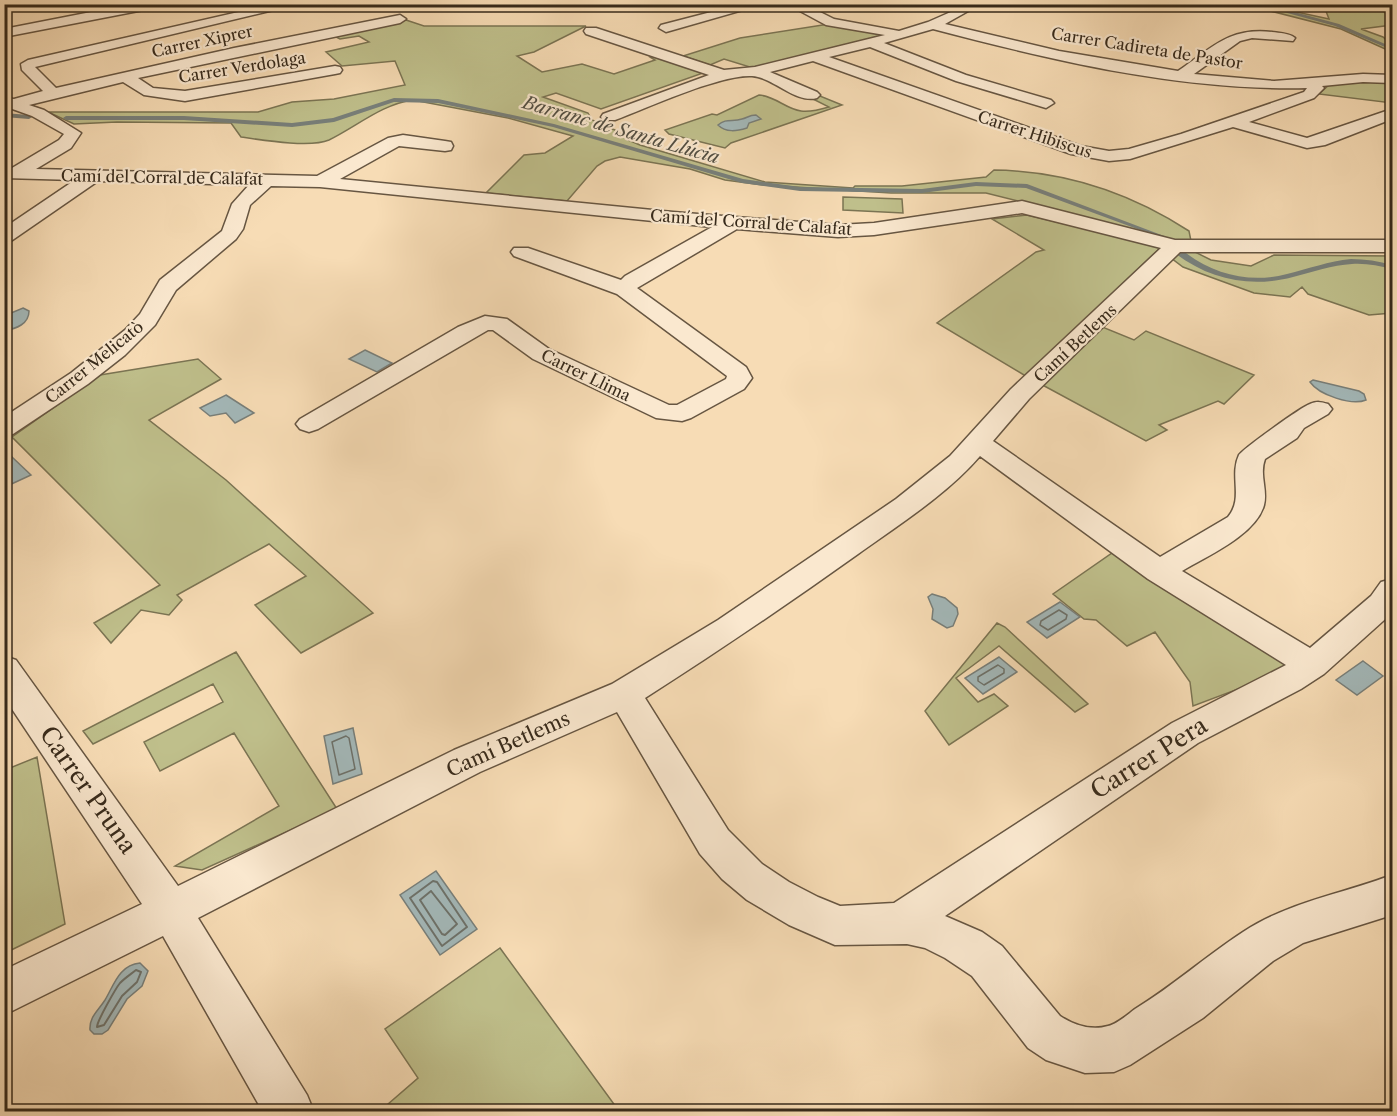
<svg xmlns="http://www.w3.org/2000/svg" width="1397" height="1116" font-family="'Libre Caslon Text',serif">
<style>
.green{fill:#bfbf8b;stroke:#7b7453;stroke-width:1.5}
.water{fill:#a3b8b9;stroke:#787f7a;stroke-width:1.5}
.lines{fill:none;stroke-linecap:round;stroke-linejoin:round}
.shore-far1{stroke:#6d716a;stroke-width:1.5}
.shore{stroke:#6d716a;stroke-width:2}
.stream{fill:#787f7a;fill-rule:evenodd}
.minor-casing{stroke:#675642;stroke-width:3}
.minor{fill:#fae8cf;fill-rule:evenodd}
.labels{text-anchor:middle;stroke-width:4.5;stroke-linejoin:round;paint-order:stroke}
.far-street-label{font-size:16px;fill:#372a1b;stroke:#fae8cf}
.far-water-label{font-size:18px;font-style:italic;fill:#524e42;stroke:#fae8cf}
.street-label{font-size:20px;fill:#372a1b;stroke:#fae8cf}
.near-street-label{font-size:24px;fill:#372a1b;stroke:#fae8cf}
</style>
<rect width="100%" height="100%" fill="#f7dcb5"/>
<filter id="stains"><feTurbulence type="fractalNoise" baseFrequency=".00333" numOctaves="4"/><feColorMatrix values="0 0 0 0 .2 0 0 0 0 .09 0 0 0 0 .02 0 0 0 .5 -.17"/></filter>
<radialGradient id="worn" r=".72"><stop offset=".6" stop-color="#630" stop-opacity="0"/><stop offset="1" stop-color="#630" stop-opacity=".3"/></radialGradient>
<path class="green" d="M 1247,5 L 1264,5 L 1329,19 L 1324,6 L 1381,9 L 1392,19 L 1392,25 L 1361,29 L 1383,37 L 1392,45 L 1392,52 L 1341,29 Z
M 406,20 L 424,26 L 586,26 L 534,52 L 517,56 L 542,72 L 582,64 L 614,74 L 655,60 L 650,57 L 657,55 L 703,73 L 601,109 L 556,93 L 543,97 L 588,113 L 592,120 L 617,131 L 626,139 L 640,145 L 765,182 L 853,188 L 855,186 L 902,186 L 986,177 L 994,170 C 1066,171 1129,192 1189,231 L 1193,251 L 1211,260 L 1251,266 L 1274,255 L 1392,256 L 1392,313 L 1369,315 L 1308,294 L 1302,287 L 1290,297 L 1254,293 L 1183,267 L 1159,249 L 1085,320 L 1134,340 L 1146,331 L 1254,375 L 1224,404 L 1218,401 L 1159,425 L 1167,430 L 1146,441 L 1024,375 L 937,323 L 1036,252 L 1044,250 L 992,219 L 1027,215 L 1154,245 L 1079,216 L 986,193 L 891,193 L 763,185 L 725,180 L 690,169 L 620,157 L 605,161 L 597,166 L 567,201 L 486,193 L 524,155 L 545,153 L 573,136 L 508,118 L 413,100 C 382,104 356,127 329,140 C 310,148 262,140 241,137 L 231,123 L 117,122 L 74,124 L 48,112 L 258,112 L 292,102 L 334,99 L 405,85 L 395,61 L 342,66 L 326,52 L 369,42 L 359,36 L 340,39 L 332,35 Z
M 829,24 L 892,34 L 753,68 L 724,59 L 710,65 L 683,56 L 740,38 Z
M 1374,79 L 1392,81 L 1392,103 L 1319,94 L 1330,84 Z
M 759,95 C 775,96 786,109 801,111 C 810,112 819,110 829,107 L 811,98 L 820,96 L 842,105 L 731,143 L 725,148 L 669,134 L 665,130 L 712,114 L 717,115 Z
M 843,197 L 902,199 L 903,213 L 843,210 Z
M 198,359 L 221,379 L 149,420 L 226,480 L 373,613 L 301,653 L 255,605 L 306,576 L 269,544 L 177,595 L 182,600 L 169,615 L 141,610 L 111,643 L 94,623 L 160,585 L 12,437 L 100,375 Z
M 1115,551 L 1285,662 L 1288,667 L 1286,671 L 1193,706 L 1190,682 L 1155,632 L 1127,646 L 1096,620 L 1084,619 L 1053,594 Z
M 997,623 L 1005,627 L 1088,704 L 1075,712 L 999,646 L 956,678 L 978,702 L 994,694 L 1008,706 L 949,745 L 925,711 Z
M 236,652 L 337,809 L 202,870 L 175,866 L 279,806 L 234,733 L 160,771 L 144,742 L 223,702 L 213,684 L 93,744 L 83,731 Z
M 37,757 L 65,924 L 5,953 L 5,770 Z
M 500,948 L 619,1111 L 380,1111 L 418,1078 L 385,1029 Z"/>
<path class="water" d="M 756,115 L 761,119 L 749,123 L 747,128 C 737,131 726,133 718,125 C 726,118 732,122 742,119 C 747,118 749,115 756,115 Z
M 23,308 L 29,311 C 29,324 16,329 5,330 L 5,321 L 11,317 L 11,313 Z
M 365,350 L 392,363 L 377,372 L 349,359 Z
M 1313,380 L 1359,391 L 1364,394 L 1366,400 C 1352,406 1319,395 1310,382 Z
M 226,395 L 254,413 L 235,423 L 226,413 L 210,416 L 200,408 Z
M 12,457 L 31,475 L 5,487 L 5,460 Z
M 932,594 L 945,598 L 957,608 L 958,614 L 953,626 L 947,628 L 932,619 L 933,609 L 928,597 Z
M 1060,602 L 1080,617 L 1047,638 L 1027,622 Z
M 999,657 L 1017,672 L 983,694 L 965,678 Z
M 1363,661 L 1383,676 L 1357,695 L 1336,680 Z
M 353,728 L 362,774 L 333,784 L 324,736 Z
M 436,871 L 477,929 L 440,955 L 400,895 Z
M 140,963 L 148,971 L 142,986 L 127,999 L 108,1030 L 102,1034 L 94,1034 L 90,1030 C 89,1017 98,1011 105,1000 C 114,985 119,965 140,963 Z"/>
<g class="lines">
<path class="shore-far1" d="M 1059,610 L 1067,615 L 1066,619 L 1048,630 L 1040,625 L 1041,621 Z
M 998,665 L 1004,669 L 1004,673 L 984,685 L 978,681 L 978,677 Z
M 346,736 L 349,738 L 355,769 L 339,775 L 332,742 Z"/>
<path class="shore" d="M 433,881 L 437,882 L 467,927 L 442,946 L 410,898 Z
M 431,891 L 457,924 L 445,935 L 442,934 L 420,900 Z
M 136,970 L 141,972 L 137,982 L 122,996 L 104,1025 L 97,1027 C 97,1021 116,988 120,983 C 125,978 131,974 136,970 Z"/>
<path class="stream" d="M 1255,4 L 1264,4 L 1339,24 L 1392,47 L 1392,50 L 1335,26 Z
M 394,98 L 438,99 L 554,124 L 743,179 L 800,187 L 922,189 L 976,182 L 1027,184 L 1164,236 L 1159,237 L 1026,188 L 976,186 L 922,193 L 800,191 L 742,183 L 553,127 L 438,103 L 394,102 L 334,122 L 292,127 L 184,120 L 66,120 L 63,118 L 66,116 L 184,116 L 292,123 L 333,118 Z
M 4,113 L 29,115 L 32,117 L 29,119 L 4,117 Z
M 1176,250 L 1182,250 C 1212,274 1249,284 1287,274 C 1308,269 1329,261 1351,259 C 1365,259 1379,261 1392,265 L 1392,269 C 1379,266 1366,263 1352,264 C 1332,265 1313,272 1293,277 C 1251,288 1211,280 1176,254 Z"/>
<defs>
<path id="minor" d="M 132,4 L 160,4 L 154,8 L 4,37 L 4,29 Z
M 274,4 L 299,4 L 35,67 L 56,88 L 234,48 L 400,15 L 406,19 L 400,23 L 138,78 L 153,88 L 185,91 L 335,66 L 340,67 L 342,70 L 340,73 L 335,74 L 185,101 L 144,95 L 123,82 L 29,105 L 44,110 L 81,133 L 71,148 L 36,169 L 317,176 L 388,138 L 403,135 L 445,141 L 451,142 L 453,146 L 451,150 L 445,151 L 399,146 L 340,179 L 673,212 L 838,225 L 874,223 L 1022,201 L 1175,240 L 1392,240 L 1392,252 L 1180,252 L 1029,399 L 993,441 L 1160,557 L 1228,517 C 1244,498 1229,476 1239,455 C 1243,449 1301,407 1310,404 C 1317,401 1321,402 1328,404 L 1332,409 L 1328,414 L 1304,428 L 1297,438 L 1265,459 C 1259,475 1268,490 1264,505 C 1256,535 1207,556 1182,571 L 1310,648 L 1371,596 L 1381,582 L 1392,579 L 1392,613 L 1324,674 L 1301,689 L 1198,743 L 945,916 L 982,932 L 1002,946 L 1060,1016 C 1074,1025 1091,1031 1108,1026 C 1117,1024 1127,1015 1135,1009 C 1173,986 1206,956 1243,932 C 1288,902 1342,894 1392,875 L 1392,915 L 1303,943 L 1273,961 L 1203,1018 L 1130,1065 L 1114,1072 L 1085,1073 L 1046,1060 L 1028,1048 L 972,976 L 945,958 L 925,948 L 907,944 L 835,945 L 789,925 L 747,900 L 722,879 L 700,854 L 617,712 L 480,772 L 198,918 L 307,1095 L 314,1112 L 263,1112 L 163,936 L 4,1015 L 4,970 L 142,904 L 4,697 L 4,656 L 16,660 L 178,886 L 454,750 L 612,684 L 718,620 L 896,499 L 950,456 L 1011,389 L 1161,248 L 1022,213 L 874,235 L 838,237 L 737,229 L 637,288 L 746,367 L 752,378 L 744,389 L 691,418 L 682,421 L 656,418 L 533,359 L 493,330 L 488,330 L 318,429 L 309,432 L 300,429 L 296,424 L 300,419 L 458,327 L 485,316 L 507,319 L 549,349 L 669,405 L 677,405 L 726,379 L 727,376 L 617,294 L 514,256 L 511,252 L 514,248 L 528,248 L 621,280 L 625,276 L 712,227 L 320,187 L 271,186 L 250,205 L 243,229 L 236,239 L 176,290 L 155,325 L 125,355 L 88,384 L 13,434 L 4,437 L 4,417 L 71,373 L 125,330 L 140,314 L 160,280 L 222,231 L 232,204 L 249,185 L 98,181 L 11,241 L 4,243 L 4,228 L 75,180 L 4,178 L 4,168 L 12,168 L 59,140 L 64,134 L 32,116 L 4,106 L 4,98 L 14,99 L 43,91 L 22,70 L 21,64 L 28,60 ZM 980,456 L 1148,579 L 1286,665 L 1172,723 L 894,903 L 840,906 L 818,897 L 789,882 L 762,864 L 728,830 L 645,698 C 717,652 788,604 858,554 C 900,524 946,495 980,456 Z
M 503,4 L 523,4 L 512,10 L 504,10 Z
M 742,4 L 764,4 L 666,32 L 659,28 L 661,25 Z
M 787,4 L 804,4 L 834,19 L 899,31 L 928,22 L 953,11 L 937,4 L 958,4 L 970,10 L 945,24 L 1059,51 L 1178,71 C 1212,48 1229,27 1272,32 C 1280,33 1289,33 1295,38 L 1293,41 L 1252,38 L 1240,41 L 1194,74 L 1274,81 L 1363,74 L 1392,75 L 1392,83 L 1363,82 L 1322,86 L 1324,88 L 1314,98 L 1249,122 L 1307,138 L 1389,110 L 1392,111 L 1392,119 L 1325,145 L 1307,148 L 1233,127 L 1130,159 L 1109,161 L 1071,154 L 813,61 L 770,72 L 817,92 L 820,95 L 817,98 C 796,104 773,77 752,76 C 721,74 647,108 615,120 L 603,120 L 601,117 L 603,114 L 709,75 L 586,34 L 584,31 L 586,28 L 596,28 L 724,70 L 755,67 L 885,35 L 826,25 ZM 933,29 C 1055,61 1181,91 1307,88 L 1304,92 L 1181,134 L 1129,149 L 1109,151 L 1081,146 L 829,57 L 870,47 L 956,81 L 1046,108 L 1054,103 L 1051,100 L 966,75 L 884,43 Z"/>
</defs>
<use href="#minor" class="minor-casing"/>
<use href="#minor" class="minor"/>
</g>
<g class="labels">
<g class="far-street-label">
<text transform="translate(202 41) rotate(-12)" y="6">Carrer Xiprer</text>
<text transform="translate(1147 48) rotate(9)" y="6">Carrer Cadireta de Pastor</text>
<text transform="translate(242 67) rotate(-9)" y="6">Carrer Verdolaga</text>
<text transform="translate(1035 134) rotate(18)" y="6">Carrer Hibiscus</text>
<text transform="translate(162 177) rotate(1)" y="6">Camí del Corral de Calafat</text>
<text transform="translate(751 222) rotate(4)" y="6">Camí del Corral de Calafat</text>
<text transform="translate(1075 343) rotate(-43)" y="6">Camí Betlems</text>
<text transform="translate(94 362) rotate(-39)" y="6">Carrer Melicatò</text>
<text transform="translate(586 375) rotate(26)" y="6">Carrer Llima</text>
</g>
<g class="far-water-label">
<text transform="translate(621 130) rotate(16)" y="6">Barranc de Santa Llúcia</text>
</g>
<g class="street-label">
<text transform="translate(508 744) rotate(-24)" y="7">Camí Betlems</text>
</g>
<g class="near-street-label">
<text transform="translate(1149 758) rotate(-32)" y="8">Carrer Pera</text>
<text transform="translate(88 790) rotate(55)" y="8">Carrer Pruna</text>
</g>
</g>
<rect width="1397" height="1116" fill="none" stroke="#f7dcb5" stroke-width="24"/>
<rect x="6" y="6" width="1385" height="1104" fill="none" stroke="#372a1b" stroke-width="3"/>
<rect x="12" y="12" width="1373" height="1092" fill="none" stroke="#372a1b" stroke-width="1.5"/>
<rect width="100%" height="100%" filter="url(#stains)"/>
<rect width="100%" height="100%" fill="url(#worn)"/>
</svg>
